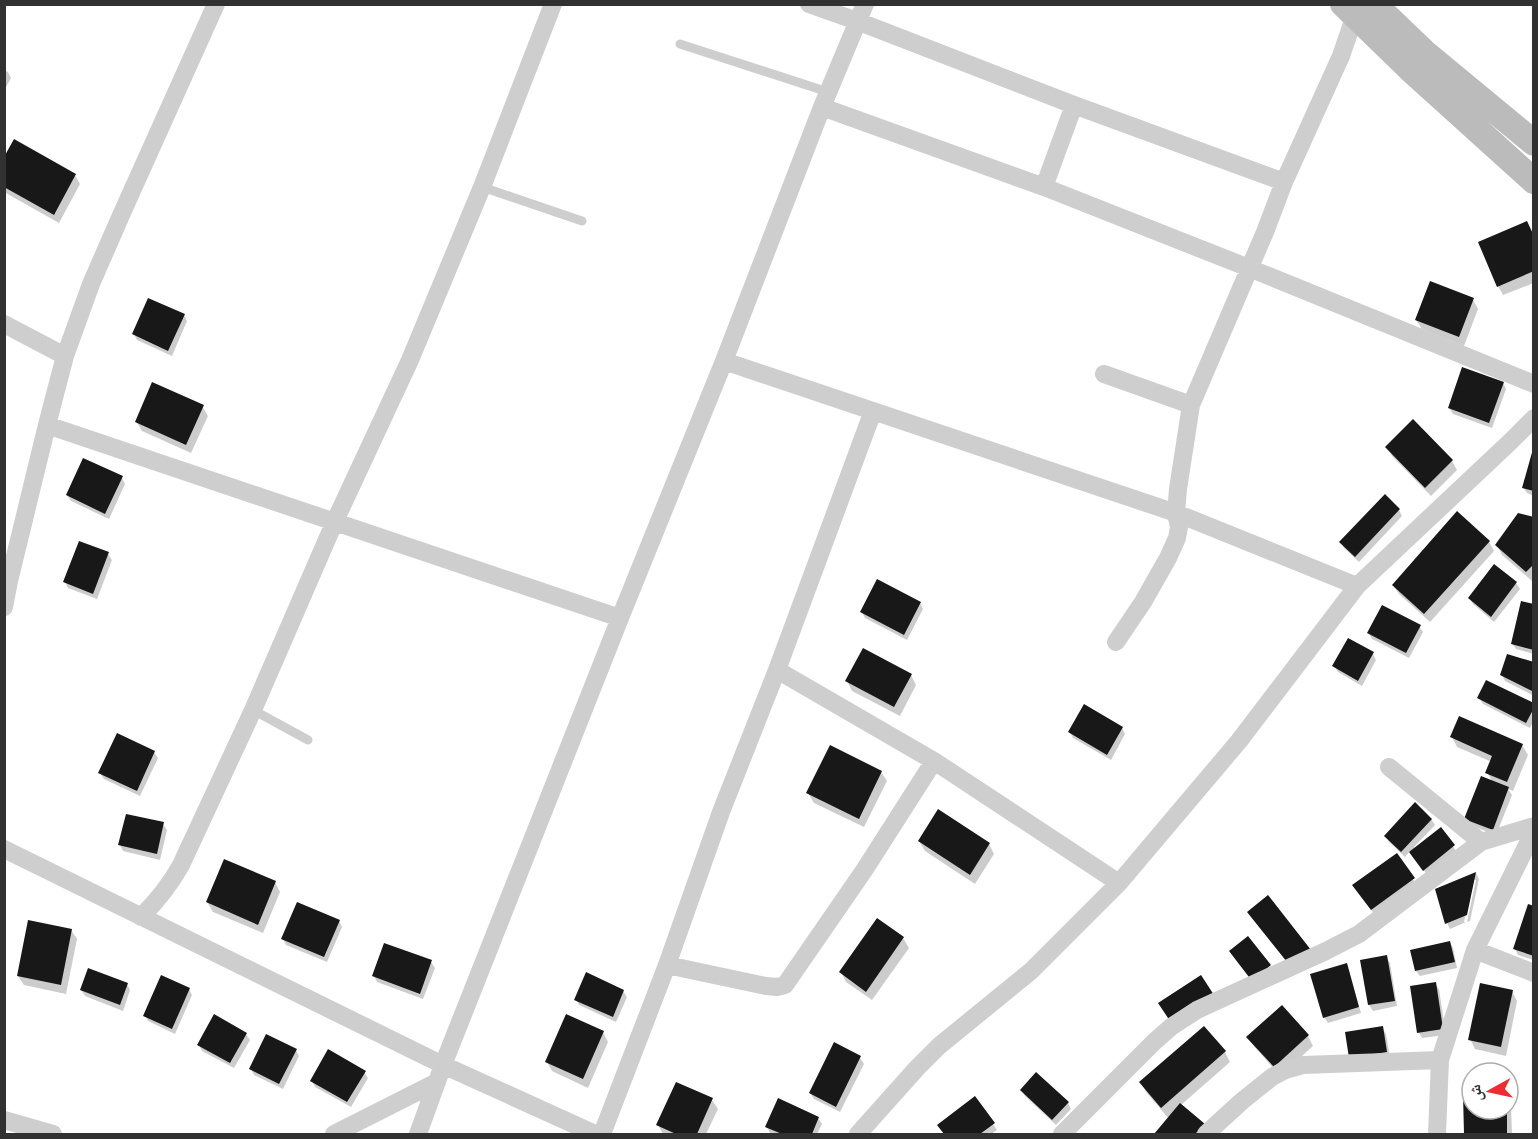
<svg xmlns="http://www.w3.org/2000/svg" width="1538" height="1139" font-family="'DM Sans','Noto Naskh Arabic',sans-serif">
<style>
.shadow{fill:#0003}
.building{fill:#181818}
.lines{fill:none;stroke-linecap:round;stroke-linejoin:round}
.lane{stroke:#cecece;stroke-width:9}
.street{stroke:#cecece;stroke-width:18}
.secondary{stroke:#bbb;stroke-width:26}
</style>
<rect width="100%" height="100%" fill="#fff"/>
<path class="shadow" d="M 4,70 L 8,72 L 11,78 L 4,91 Z
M 4,161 L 75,175 L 80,184 L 59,223 L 4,192 Z
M 1534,236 L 1534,283 L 1503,295 L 1498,286 Z
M 1473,300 L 1478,309 L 1464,346 L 1422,329 L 1416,320 Z
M 184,315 L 187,321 L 172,356 L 137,340 L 134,334 Z
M 1503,383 L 1506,389 L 1492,428 L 1453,414 L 1449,408 Z
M 202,406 L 208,416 L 191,453 L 142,431 L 136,421 Z
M 1387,447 L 1452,461 L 1457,470 L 1431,496 L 1392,456 Z
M 1534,453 L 1534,496 L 1527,493 L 1523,487 Z
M 122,478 L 125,484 L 109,519 L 71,501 L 67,495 Z
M 1399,510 L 1402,516 L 1359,562 L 1344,548 L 1341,542 Z
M 1534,518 L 1534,579 L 1532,581 L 1502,555 L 1497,545 Z
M 1489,542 L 1494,551 L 1430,622 L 1399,594 L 1393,585 Z
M 80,543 L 108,554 L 112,560 L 97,599 L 68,588 L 65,582 Z
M 1495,566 L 1516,583 L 1520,589 L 1494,622 L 1473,604 L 1469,598 Z
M 920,603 L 923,609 L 907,640 L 865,618 L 862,612 Z
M 1534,606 L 1534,654 L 1516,649 L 1512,643 Z
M 1419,626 L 1423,632 L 1409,658 L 1372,639 L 1369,633 Z
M 1373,654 L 1376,660 L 1362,686 L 1338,672 L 1334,666 Z
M 1534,664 L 1534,696 L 1505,681 L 1502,675 Z
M 911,675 L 916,685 L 900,716 L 852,691 L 847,681 Z
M 1479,698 L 1534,705 L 1534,720 L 1530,728 L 1483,704 Z
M 1122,728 L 1125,734 L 1111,760 L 1073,738 L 1070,732 Z
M 1452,737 L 1522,745 L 1528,755 L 1513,791 L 1508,789 L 1512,795 L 1496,835 L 1470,825 L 1466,819 L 1493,783 L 1487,772 L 1492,762 L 1457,747 Z
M 154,752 L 158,758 L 140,796 L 104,779 L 100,773 Z
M 881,772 L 887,781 L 864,827 L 814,803 L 808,793 Z
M 1431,819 L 1435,825 L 1414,847 L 1415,849 L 1440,829 L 1457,852 L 1428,876 L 1410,851 L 1405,857 L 1389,842 L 1386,836 Z
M 163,824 L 167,830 L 160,860 L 123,851 L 120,845 Z
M 919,841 L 989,844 L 994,854 L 975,884 L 925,851 Z
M 1396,855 L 1417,885 L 1375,915 L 1358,891 Z
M 1476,873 L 1479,879 L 1470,921 L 1467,922 L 1476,880 L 1473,880 L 1464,922 L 1466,922 L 1450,929 L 1447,923 L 1437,890 Z
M 275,882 L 280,892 L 263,933 L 213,912 L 207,902 Z
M 1534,908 L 1534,960 L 1518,955 L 1515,949 Z
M 877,920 L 903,938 L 909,948 L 872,1000 L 846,982 L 841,972 Z
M 339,921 L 342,927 L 327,962 L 286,945 L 283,939 Z
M 71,930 L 77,939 L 66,994 L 24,985 L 18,976 Z
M 1450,942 L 1453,948 L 1457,968 L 1420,976 L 1416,971 Z
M 1386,957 L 1390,963 L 1397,1006 L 1373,1011 L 1369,1005 Z
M 431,962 L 435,968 L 423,999 L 377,982 L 374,976 Z
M 1346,965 L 1349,971 L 1361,1013 L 1328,1023 L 1324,1017 Z
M 127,984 L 130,990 L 123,1011 L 85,996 L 81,990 Z
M 1435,984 L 1439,989 L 1446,1035 L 1422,1038 L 1419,1032 Z
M 189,989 L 192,995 L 175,1034 L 148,1021 L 145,1015 Z
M 623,991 L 627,997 L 616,1022 L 579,1005 L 576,999 Z
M 1512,991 L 1517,1001 L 1506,1056 L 1475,1049 L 1470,1039 Z
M 1282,1007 L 1308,1036 L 1313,1046 L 1280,1076 L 1254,1046 L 1248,1037 Z
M 1203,1028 L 1225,1052 L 1230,1062 L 1181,1105 L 1204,1134 L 1155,1134 L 1169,1119 L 1146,1092 L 1141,1083 Z
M 1382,1028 L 1386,1034 L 1390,1057 L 1354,1063 Z
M 603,1032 L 608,1042 L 588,1088 L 552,1071 L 547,1062 Z
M 246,1034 L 250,1040 L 234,1068 L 202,1051 L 199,1045 Z
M 834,1044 L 860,1058 L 864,1064 L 840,1112 L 814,1099 L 810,1093 Z
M 296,1050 L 299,1056 L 283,1089 L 254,1075 L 251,1069 Z
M 364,1072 L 368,1078 L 351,1107 L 315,1087 L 312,1081 Z
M 1021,1090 L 1068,1103 L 1071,1109 L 1056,1125 L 1025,1096 Z
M 1465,1096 L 1472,1109 L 1508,1109 L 1508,1100 L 1511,1105 L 1512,1134 L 1465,1134 Z
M 975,1098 L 997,1130 L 991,1134 L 945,1134 L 939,1125 Z
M 712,1100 L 718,1109 L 706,1134 L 663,1134 L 658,1125 Z
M 818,1118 L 822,1124 L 817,1134 L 774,1134 L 770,1133 L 767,1127 Z"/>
<path class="building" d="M 14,139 L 76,174 L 54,215 L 4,187 L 4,157 Z
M 1527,221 L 1534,236 L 1534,271 L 1497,287 L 1478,242 Z
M 1430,281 L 1474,298 L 1459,337 L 1415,320 Z
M 148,298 L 185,314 L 168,351 L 132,334 Z
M 1462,367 L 1504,382 L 1489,423 L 1448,408 Z
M 152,382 L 204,405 L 186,445 L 135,422 Z
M 1413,419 L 1453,460 L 1425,488 L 1385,447 Z
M 1533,449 L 1534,449 L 1534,491 L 1522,488 Z
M 83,458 L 123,476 L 105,514 L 66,495 Z
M 1385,494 L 1400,509 L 1355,557 L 1339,542 Z
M 1457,511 L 1490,541 L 1424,614 L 1392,585 Z
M 1518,513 L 1534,517 L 1534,564 L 1526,572 L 1495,545 Z
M 79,541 L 109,552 L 93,594 L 63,582 Z
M 1494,564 L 1517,582 L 1491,617 L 1468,598 Z
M 877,579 L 921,602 L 904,635 L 860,612 Z
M 1521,601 L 1534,604 L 1534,650 L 1511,644 Z
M 1382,605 L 1421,625 L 1406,653 L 1367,633 Z
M 1348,638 L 1374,652 L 1358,681 L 1332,666 Z
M 863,648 L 912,674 L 894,707 L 845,681 Z
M 1507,654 L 1534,662 L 1534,692 L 1500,675 Z
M 1486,680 L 1534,703 L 1534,708 L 1526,723 L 1477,698 Z
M 1084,704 L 1123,727 L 1107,755 L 1068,732 Z
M 1459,716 L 1523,744 L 1507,782 L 1485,773 L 1492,756 L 1450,737 Z
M 117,733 L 155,751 L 137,791 L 98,773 Z
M 830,745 L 882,771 L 859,819 L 806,793 Z
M 1481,776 L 1509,787 L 1493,830 L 1464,819 Z
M 1415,802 L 1432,819 L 1401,852 L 1384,836 Z
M 938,809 L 990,843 L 970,875 L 918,841 Z
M 126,814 L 164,822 L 157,854 L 118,845 Z
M 1441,827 L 1455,845 L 1423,871 L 1409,852 Z
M 1397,853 L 1415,878 L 1371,910 L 1352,885 Z
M 224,859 L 276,881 L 258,925 L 206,902 Z
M 1476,872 L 1467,915 L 1445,924 L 1435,889 Z
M 1268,895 L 1311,950 L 1291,967 L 1247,912 Z
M 297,902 L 340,920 L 324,957 L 281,939 Z
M 1528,904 L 1534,906 L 1534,956 L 1513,949 Z
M 877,918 L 904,937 L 866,992 L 839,972 Z
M 28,920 L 72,929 L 61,985 L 17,976 Z
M 1248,936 L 1271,965 L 1252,981 L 1229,951 Z
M 1450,941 L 1455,962 L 1415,971 L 1410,950 Z
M 384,943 L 432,960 L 420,994 L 372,976 Z
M 1387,955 L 1395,1001 L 1368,1005 L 1360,960 Z
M 1347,963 L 1359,1007 L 1323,1018 L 1310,974 Z
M 88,968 L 128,983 L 120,1005 L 80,990 Z
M 586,972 L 624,990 L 613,1017 L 574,1000 Z
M 161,975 L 190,988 L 172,1029 L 143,1016 Z
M 1201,975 L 1214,995 L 1172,1024 L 1158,1003 Z
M 1436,982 L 1443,1029 L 1417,1033 L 1410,986 Z
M 1480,983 L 1513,990 L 1501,1047 L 1468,1040 Z
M 1282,1005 L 1309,1035 L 1274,1067 L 1246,1037 Z
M 214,1014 L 247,1033 L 230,1063 L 197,1045 Z
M 566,1014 L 604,1031 L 583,1079 L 545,1062 Z
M 1204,1026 L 1226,1051 L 1161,1108 L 1139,1082 Z
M 1383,1026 L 1387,1052 L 1349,1058 L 1345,1032 Z
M 266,1034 L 297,1049 L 279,1084 L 249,1069 Z
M 834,1042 L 861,1056 L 836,1107 L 809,1093 Z
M 328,1049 L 366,1071 L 347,1102 L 310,1081 Z
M 1036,1072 L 1069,1102 L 1052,1120 L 1020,1090 Z
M 676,1082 L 713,1098 L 697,1134 L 676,1134 L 656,1125 Z
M 1463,1095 L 1472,1095 L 1472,1109 L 1507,1109 L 1507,1134 L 1464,1134 Z
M 975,1096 L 995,1123 L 980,1134 L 944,1134 L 937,1125 Z
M 778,1098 L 819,1117 L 812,1134 L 782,1134 L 765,1127 Z
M 1180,1103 L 1205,1124 L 1195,1134 L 1154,1134 Z"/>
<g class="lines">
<path class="lane" d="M 680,44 L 828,92
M 482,187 L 582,221
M 253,710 L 308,740"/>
<path class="street" d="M 809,4 L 857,21 L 1074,105 L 1284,182
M 822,107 L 1044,187 L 1249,268 L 1534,384
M 1044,187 L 1074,105
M 4,324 L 65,356
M 724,361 L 1176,513 L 1357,586
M 1104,374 L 1191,405
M 47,425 L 620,618
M 4,607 L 9,581 L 47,425 L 65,356 L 91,284 L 122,213 L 216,4
M 1116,642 L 1143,602 L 1168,558 L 1177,538 L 1179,527 L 1176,513 L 1178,489 L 1191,405 L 1265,232 L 1284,182 L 1341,56 L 1355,15
M 777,670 L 934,761 L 1119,883
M 1389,767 L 1481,842
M 4,849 L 443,1065 L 595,1134
M 141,917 C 157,901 170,885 181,865 L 253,710 L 335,521 L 410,360 L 482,187 L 553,4
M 1475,950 L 1534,973
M 667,965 L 766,986 L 777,987 L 785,985 L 865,869 L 934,761
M 4,1120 L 53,1134
M 334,1134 L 437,1082
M 418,1134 L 443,1065 L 620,618 L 724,361 L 822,107 L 865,4
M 602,1134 L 667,965 L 721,812 L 777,670 L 873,411
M 858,1134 L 917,1068 L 939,1046 L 1031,971 L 1119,883 L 1239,741 L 1357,586 L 1510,442 L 1534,418
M 1062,1134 L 1154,1042 L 1171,1027 L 1197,1010 L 1326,951 L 1359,934 L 1481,842 L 1534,826
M 1206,1134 L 1242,1101 L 1272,1077 L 1285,1070 L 1303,1065 L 1440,1060
M 1437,1134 L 1440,1060 L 1475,950 L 1534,831"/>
<path class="secondary" d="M 1343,4 L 1410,69 L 1534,181
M 1374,4 L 1424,52 L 1534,143"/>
</g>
<rect width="1538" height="1139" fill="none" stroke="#313131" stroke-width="12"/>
<g transform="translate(1490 1091) rotate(262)"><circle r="28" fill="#ffffff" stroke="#adadad" stroke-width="1.5"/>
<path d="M0-4.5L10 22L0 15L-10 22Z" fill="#ef2c32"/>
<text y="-9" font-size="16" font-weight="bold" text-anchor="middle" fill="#313131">ش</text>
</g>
</svg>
